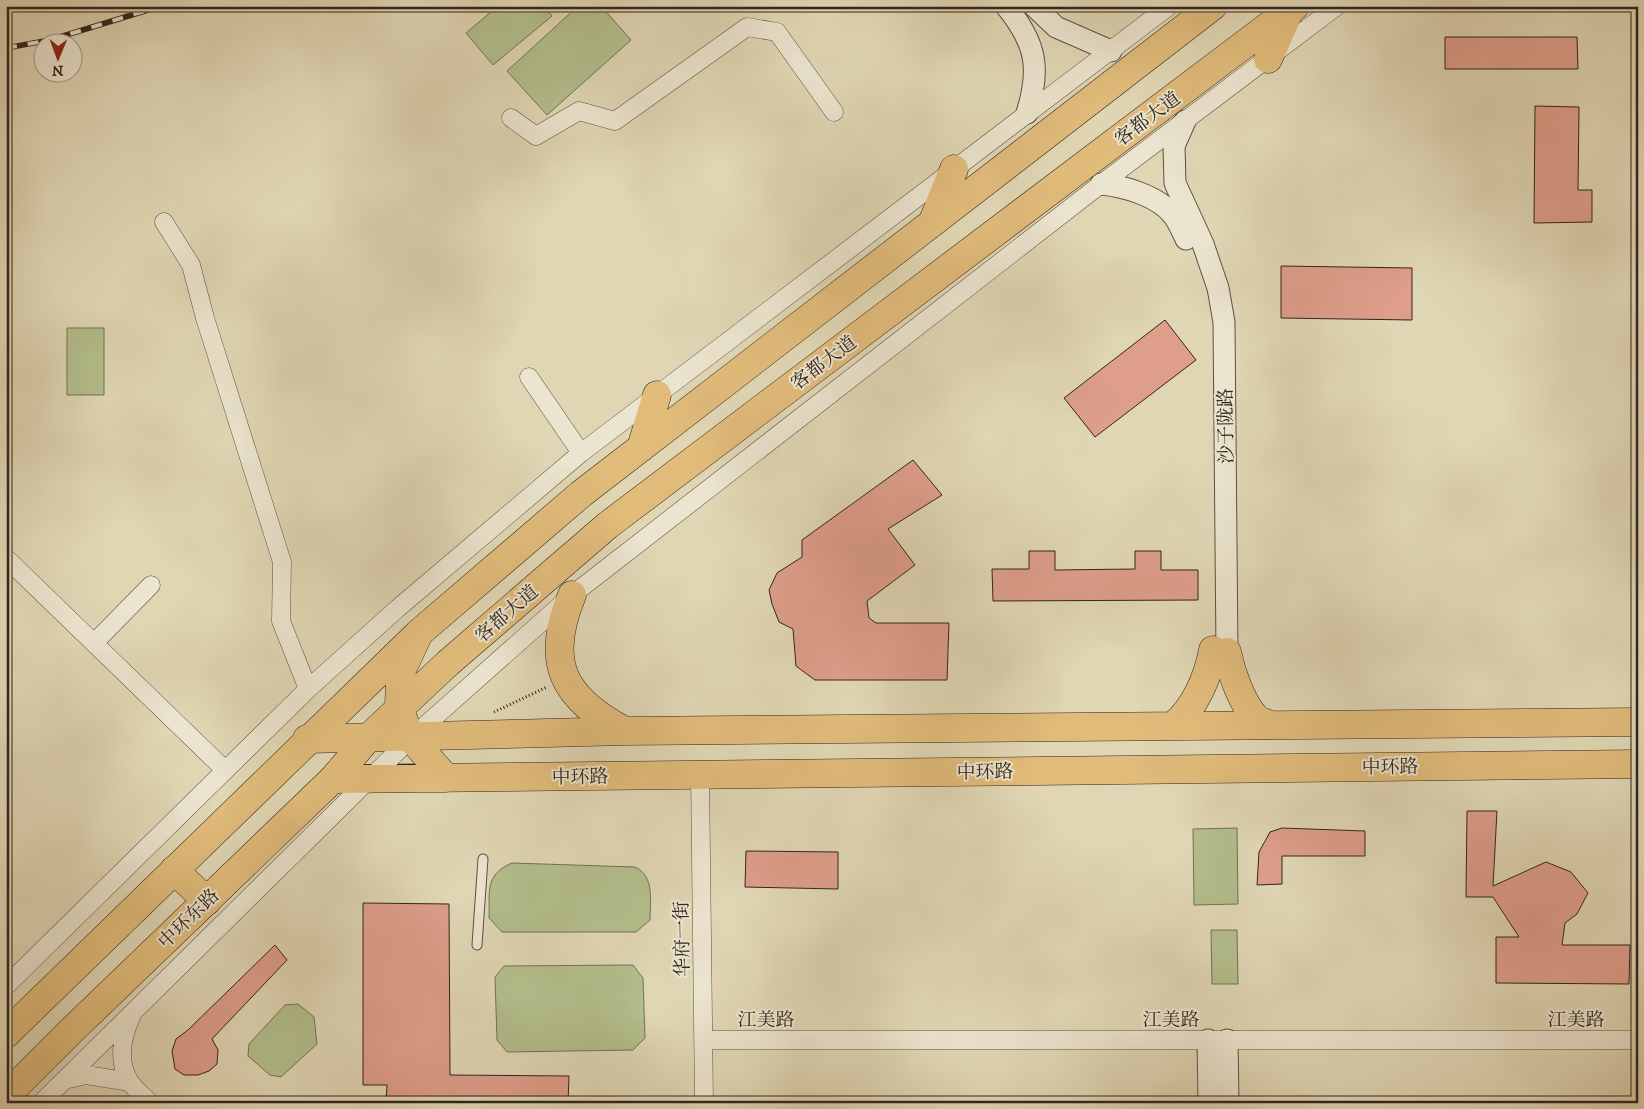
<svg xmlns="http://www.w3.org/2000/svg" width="1644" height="1109" font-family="'IM FELL DW Pica','Noto Serif SC',serif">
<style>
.green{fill:#b3be8c;stroke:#727155}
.building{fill:#de9e8a;stroke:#30241e}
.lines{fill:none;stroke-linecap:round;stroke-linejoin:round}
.service-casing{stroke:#5c5044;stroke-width:11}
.minor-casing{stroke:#5c5044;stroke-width:19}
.tertiary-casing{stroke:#5c5044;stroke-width:23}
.primary-casing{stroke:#30241e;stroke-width:29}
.trunk-casing{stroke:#30241e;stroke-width:29}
.path{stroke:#30241e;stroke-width:3;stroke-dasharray:1 2.5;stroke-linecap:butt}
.service{stroke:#ebe4ce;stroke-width:9}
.minor{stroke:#ebe4ce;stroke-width:18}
.tertiary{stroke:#ebe4ce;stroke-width:21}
.primary{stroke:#e0bb7a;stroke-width:28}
.trunk{stroke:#e0bb7a;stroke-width:28}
.rail-casing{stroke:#30241e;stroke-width:5.5}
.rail{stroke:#ebe4ce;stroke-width:4;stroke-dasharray:11;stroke-linecap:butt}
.labels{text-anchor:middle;stroke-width:4;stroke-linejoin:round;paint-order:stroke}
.street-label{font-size:19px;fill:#30241e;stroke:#ebe4ce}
</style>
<rect width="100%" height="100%" fill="#e0d6b4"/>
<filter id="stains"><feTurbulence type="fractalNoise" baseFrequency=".004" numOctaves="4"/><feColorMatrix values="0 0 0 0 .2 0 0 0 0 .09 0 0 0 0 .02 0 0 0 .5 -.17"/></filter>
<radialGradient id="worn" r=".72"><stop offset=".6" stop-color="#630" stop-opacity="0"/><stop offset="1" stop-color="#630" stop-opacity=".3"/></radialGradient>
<path class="green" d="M 498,6 L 544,6 L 552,16 L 493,65 L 466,33 Z
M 578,6 L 601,6 L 631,40 L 547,115 L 507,71 Z
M 67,328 L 104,328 L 104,395 L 67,395 Z
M 1237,828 L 1238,904 L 1194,905 L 1193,829 Z
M 512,863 L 635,867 C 655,876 650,901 650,920 L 636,932 L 502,932 L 489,918 C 490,892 484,875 512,863 Z
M 1211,930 L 1237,930 L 1238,984 L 1212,984 Z
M 633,965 L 643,978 L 645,1038 L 633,1050 L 507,1052 L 497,1040 L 495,977 L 504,966 Z
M 298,1004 L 314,1017 L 317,1044 L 281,1077 L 270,1075 L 248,1056 L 249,1044 L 285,1005 Z
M 594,1097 L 644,1098 L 644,1103 L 594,1103 Z"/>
<path class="building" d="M 1445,37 L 1577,37 L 1578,69 L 1445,69 Z
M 1535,106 L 1579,107 L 1578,190 L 1592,190 L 1592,222 L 1534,223 Z
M 1281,266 L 1412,268 L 1412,320 L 1281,318 Z
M 1165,320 L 1196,360 L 1095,437 L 1064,398 Z
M 913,460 L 942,495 L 888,529 L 915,565 L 867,601 L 869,618 L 876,623 L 949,623 L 947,680 L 815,680 L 796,666 L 793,629 L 779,622 L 772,604 L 769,590 L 777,573 L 802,557 L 802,540 Z
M 1029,551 L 1055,551 L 1055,570 L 1135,569 L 1135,551 L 1161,551 L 1161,570 L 1198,570 L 1198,600 L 993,601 L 992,569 L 1029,569 Z
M 1467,811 L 1497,811 L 1493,886 L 1546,862 L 1571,872 L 1588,893 L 1577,914 L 1565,923 L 1562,945 L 1630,945 L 1629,984 L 1496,983 L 1496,937 L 1519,937 L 1493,897 L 1466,897 Z
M 1282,828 L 1365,831 L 1365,856 L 1282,856 L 1282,884 L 1257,885 L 1259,852 L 1270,832 Z
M 746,851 L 838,852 L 838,889 L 745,887 Z
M 363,903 L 449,904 L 450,1075 L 569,1076 L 568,1103 L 386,1103 L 387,1085 L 363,1085 Z
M 275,945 L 287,960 L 212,1039 L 218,1050 L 217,1064 L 209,1071 L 198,1075 L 184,1075 L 175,1069 L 172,1051 L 176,1039 L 188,1030 Z"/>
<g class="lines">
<defs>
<path id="service" d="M 477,945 L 483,859"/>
<path id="minor" d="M 511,118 L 536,136 L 579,111 L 615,121 L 747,27 L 777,32 L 834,112
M 164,222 L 191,265 L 205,318 L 282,562 L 281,621 L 308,689
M 529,377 L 581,453
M 6,558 L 225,770
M 94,643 L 151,585
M 700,774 L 704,1103
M 6,986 L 308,689 L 398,608 L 581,453 L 1169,6
M 131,1017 C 122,1037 117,1062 130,1082 C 135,1090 144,1096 150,1103
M 704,1040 L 1638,1040
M 64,1080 L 86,1075 L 130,1082
M 41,1103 L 411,738 L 572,595 L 1101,184 L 1337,6"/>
<path id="tertiary" d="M 1006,6 C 1036,43 1041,68 1027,113
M 1034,6 L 1056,27 L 1111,51
M 1185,121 L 1174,146 L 1175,183 L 1203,244 L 1218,288 L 1224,322 L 1227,652
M 1101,184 C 1124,186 1158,196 1173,215 C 1178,221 1182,231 1186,239
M 1208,1040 L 1209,1103
M 1227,1040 L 1228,1103"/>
<path id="primary" d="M 572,595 C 544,663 563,698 625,731
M 419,633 L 400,674 L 399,709 L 411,738 L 446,778
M 1227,652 C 1231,672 1242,704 1256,718 C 1260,722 1267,723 1271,725
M 1173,726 C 1195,708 1208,677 1213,650
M 307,739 L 625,731 L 1638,722
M 333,779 L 1638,764"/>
<path id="trunk" d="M 1268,59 L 1289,12
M 933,221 L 954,169
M 641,448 L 657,395
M 174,870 L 207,901
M 6,1034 L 420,632 L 581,494 L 1213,6
M 6,1096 L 71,1031 L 333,779 L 368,738 L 448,663 L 608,525 L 1295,6"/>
</defs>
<use href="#service" class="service-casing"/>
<use href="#minor" class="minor-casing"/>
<use href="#tertiary" class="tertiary-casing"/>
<use href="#primary" class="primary-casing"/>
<use href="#trunk" class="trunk-casing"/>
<path class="path" d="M 494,712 L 547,687"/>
<use href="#service" class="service"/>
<use href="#minor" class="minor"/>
<use href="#tertiary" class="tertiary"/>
<use href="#primary" class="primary"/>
<use href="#trunk" class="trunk"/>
<defs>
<path id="rail" d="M 6,48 L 50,40 L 161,6"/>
</defs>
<use href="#rail" class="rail-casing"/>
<use href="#rail" class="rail"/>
</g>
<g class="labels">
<g class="street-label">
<text transform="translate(1147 118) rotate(-37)" y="7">客都大道</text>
<text transform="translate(823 362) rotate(-37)" y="7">客都大道</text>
<text transform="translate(1225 426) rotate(-91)" y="7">沙子陇路</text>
<text transform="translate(506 613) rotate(-41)" y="7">客都大道</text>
<text transform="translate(1390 766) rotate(-1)" y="7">中环路</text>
<text transform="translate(985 771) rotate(-1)" y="7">中环路</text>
<text transform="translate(580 776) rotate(-1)" y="7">中环路</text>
<text transform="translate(188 918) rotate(-44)" y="7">中环东路</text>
<text transform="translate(681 939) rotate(-91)" y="7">华府一街</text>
<text x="766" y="1026">江美路</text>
<text x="1171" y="1026">江美路</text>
<text x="1576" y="1026">江美路</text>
</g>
</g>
<rect width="1644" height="1109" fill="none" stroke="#e0d6b4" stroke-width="25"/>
<rect x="8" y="8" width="1629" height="1094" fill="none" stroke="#30241e" stroke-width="2.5"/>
<rect x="12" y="12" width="1619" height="1084" fill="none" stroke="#30241e"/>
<g transform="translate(58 58) rotate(181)"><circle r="24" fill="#ebe4ce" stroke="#a09788"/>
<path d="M0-4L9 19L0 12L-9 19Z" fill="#8f2418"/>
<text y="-8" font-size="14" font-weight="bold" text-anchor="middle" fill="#30241e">N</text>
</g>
<rect width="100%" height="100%" filter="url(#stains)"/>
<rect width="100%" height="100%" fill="url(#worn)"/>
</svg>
